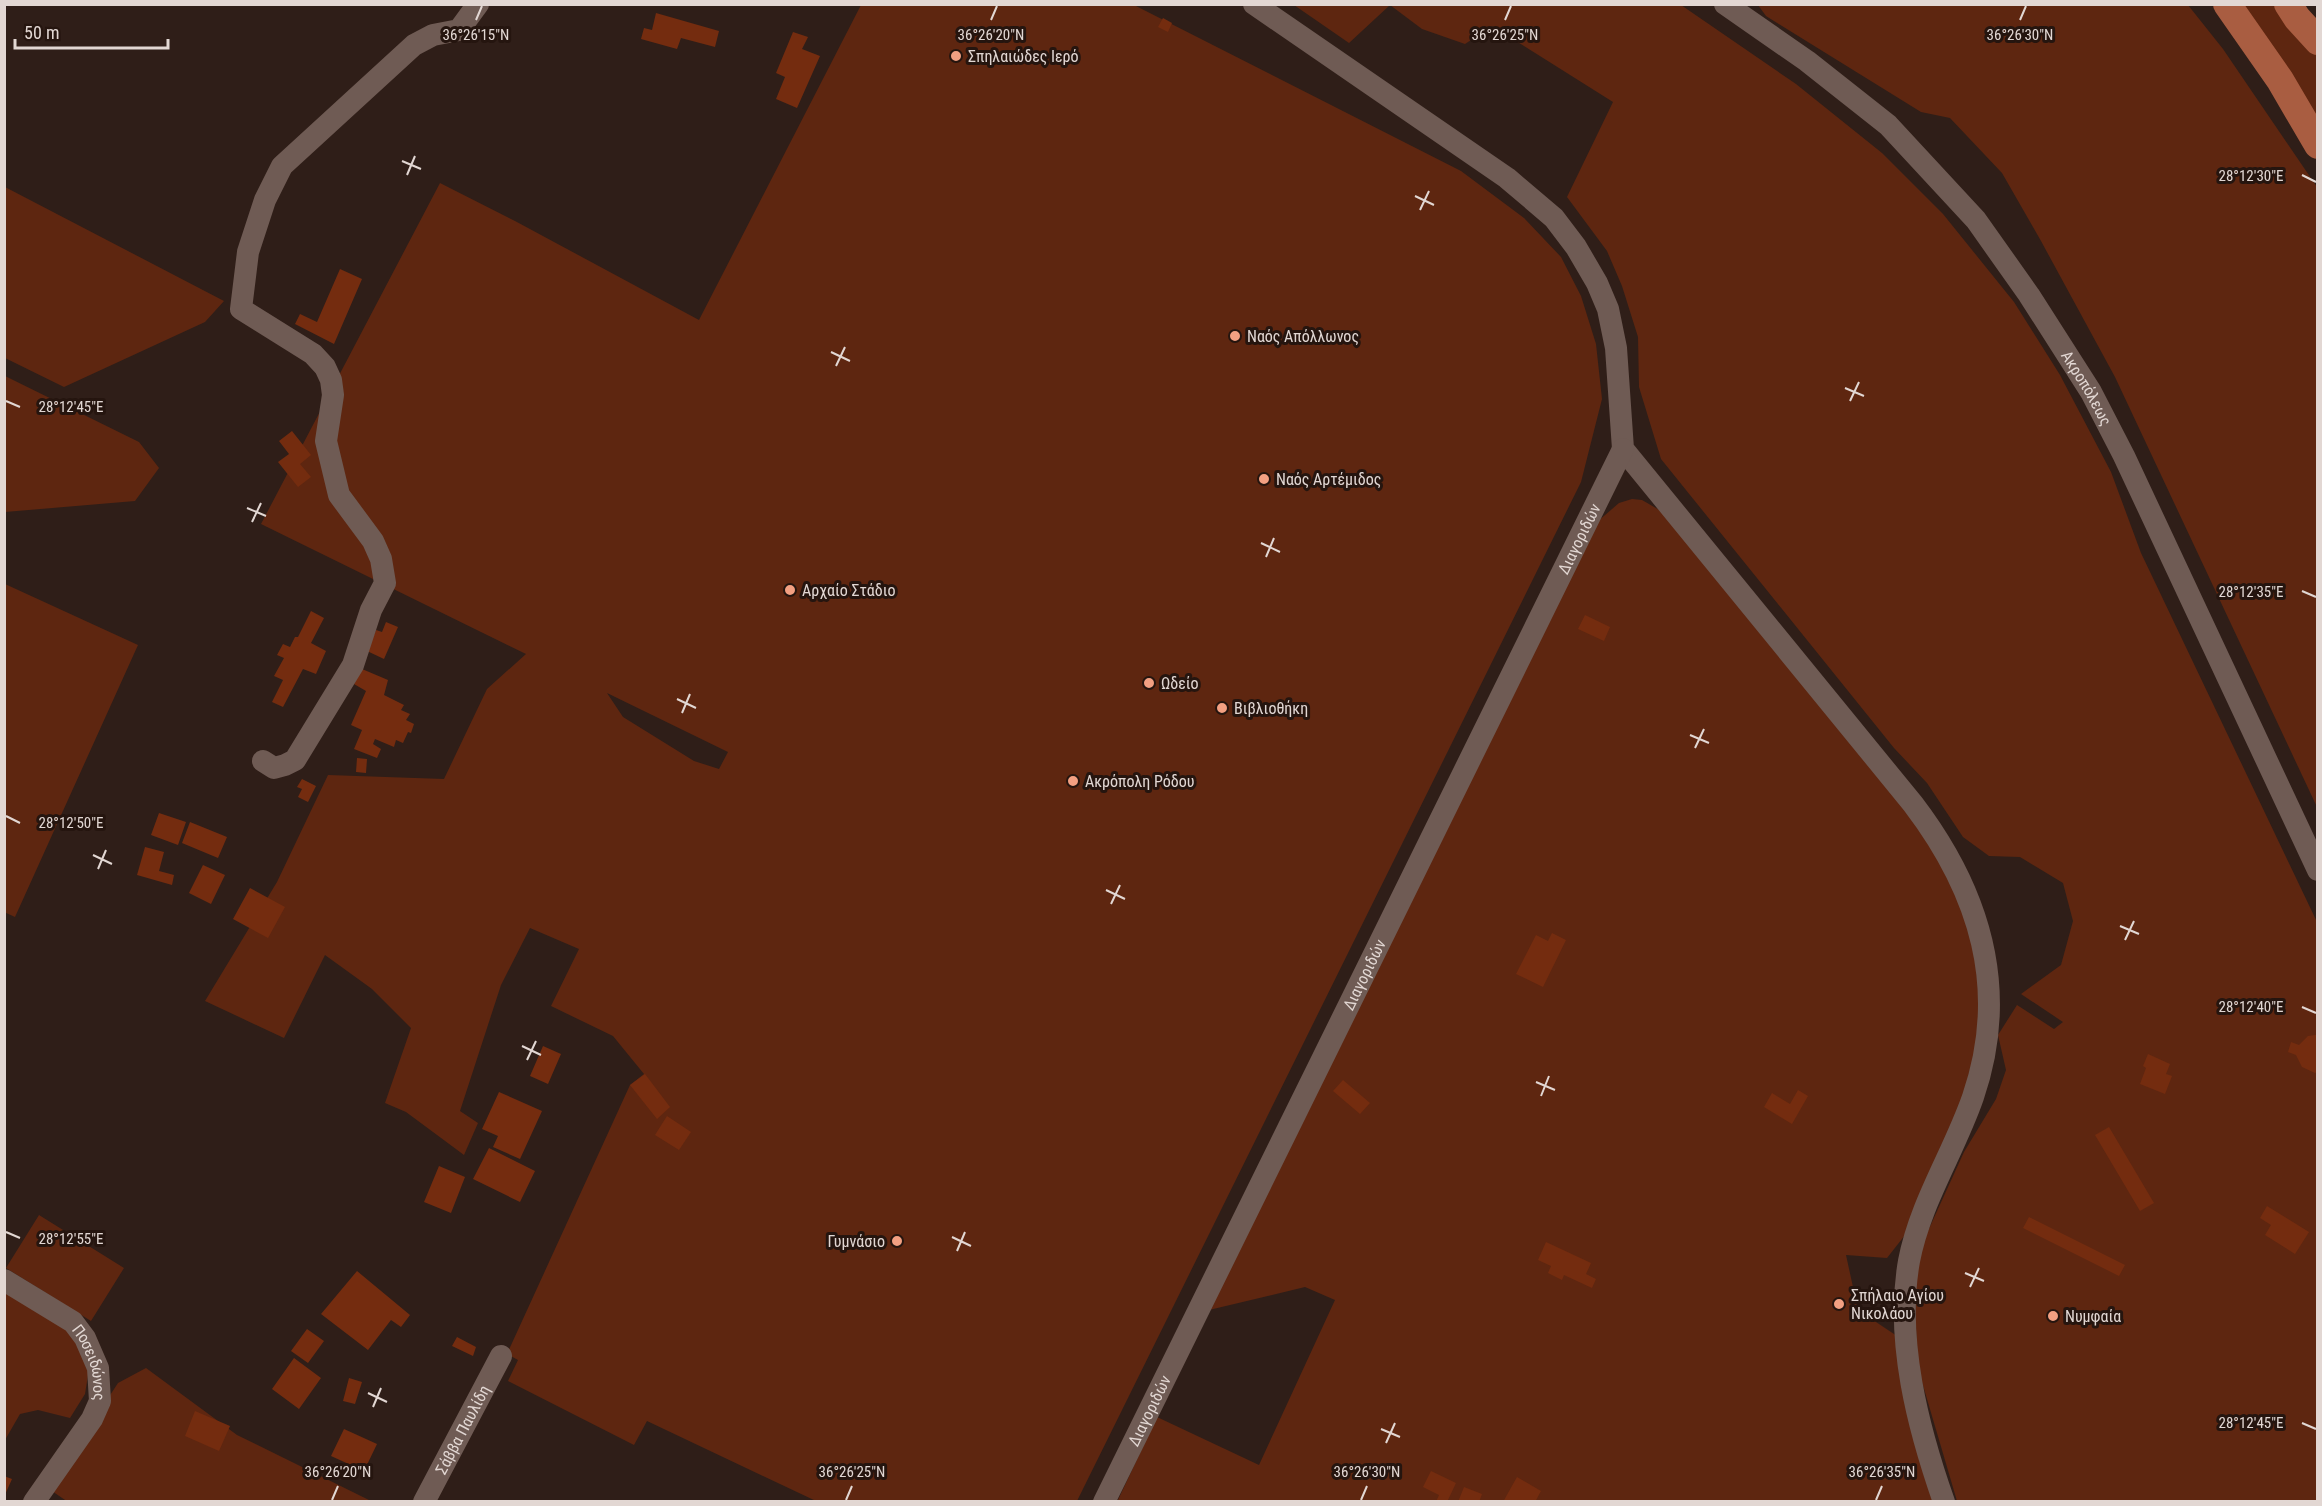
<svg xmlns="http://www.w3.org/2000/svg" width="2322" height="1506" font-family="'Roboto Condensed',sans-serif">
<style>
.green{fill:#5e2610;fill-rule:evenodd}
.building{fill:#742c0f}
.lines{fill:none;stroke-linecap:round;stroke-linejoin:round}
.minor{stroke:#6f5b54;stroke-width:22}
.major{stroke:#a95d41;stroke-width:28}
.ticks{fill:none;stroke:#e2d7d3;stroke-width:2}
.poi-dot{fill:#f3a082;stroke:#25150f;stroke-width:2}
.labels{text-anchor:middle;stroke-width:6;stroke-linejoin:round;paint-order:stroke}
.poi-label{font-size:16px;fill:#e2d7d3;stroke:#25150f;text-anchor:start}
.street-label{font-size:16px;fill:#e2d7d3;stroke:#25150f}
.ticks-label{font-size:15px;text-anchor:middle;fill:#e2d7d3;stroke:#25150f;stroke-width:6;stroke-linejoin:round;paint-order:stroke}
</style>
<rect width="100%" height="100%" fill="#2f1e18"/>
<path class="green" d="M 861,5 L 1134,5 L 1461,171 L 1524,218 L 1561,257 L 1581,296 L 1596,344 L 1602,399 L 1581,482 L 1077,1501 L 816,1501 L 647,1421 L 634,1445 L 508,1381 L 518,1360 L 507,1354 L 630,1085 L 644,1074 L 613,1036 L 551,1006 L 579,949 L 530,928 L 501,985 L 460,1111 L 478,1123 L 464,1155 L 406,1112 L 385,1103 L 411,1028 L 372,989 L 325,955 L 284,1038 L 205,1001 L 277,882 L 328,775 L 444,779 L 487,689 L 526,654 L 261,524 L 440,183 L 515,221 L 699,320 ZM 607,693 L 728,752 L 719,769 L 694,761 L 623,717 Z
M 1294,5 L 1681,5 L 1796,84 L 1882,153 L 1943,214 L 2014,302 L 2060,375 L 2111,472 L 2141,553 L 2317,922 L 2317,1501 L 1957,1501 L 1917,1365 L 1915,1287 L 1922,1244 L 1964,1152 L 1996,1099 L 2006,1070 L 1998,1035 L 2017,1005 L 2054,1029 L 2063,1022 L 2021,994 L 2061,965 L 2073,921 L 2063,883 L 2020,857 L 1989,856 L 1963,837 L 1927,783 L 1894,748 L 1661,459 L 1639,387 L 1638,337 L 1622,286 L 1607,251 L 1567,197 L 1613,102 L 1492,26 L 1465,44 L 1422,29 L 1390,5 L 1349,43 Z
M 1758,5 L 2188,5 L 2223,49 L 2317,187 L 2317,807 L 2115,377 L 2041,241 L 2002,173 L 1950,118 L 1921,112 L 1766,16 Z
M 2239,5 L 2280,5 L 2317,50 L 2317,127 Z
M 4,187 L 5,187 L 224,301 L 205,322 L 64,387 L 5,358 Z
M 5,376 L 139,442 L 159,468 L 135,501 L 5,512 Z
M 1632,499 L 1642,500 L 1668,515 L 1939,842 L 1985,972 L 1980,1067 L 1909,1230 L 1887,1258 L 1846,1255 L 1858,1310 L 1897,1336 L 1940,1501 L 1117,1502 L 1157,1417 L 1259,1465 L 1335,1300 L 1305,1287 L 1209,1310 L 1597,522 L 1619,503 Z
M 5,584 L 138,645 L 15,917 L 4,912 Z
M 39,1215 L 124,1268 L 91,1321 L 6,1268 Z
M 5,1282 L 76,1332 L 89,1369 L 85,1394 L 70,1418 L 38,1410 L 20,1414 L 5,1440 Z
M 146,1368 L 237,1435 L 371,1501 L 68,1502 L 49,1489 L 118,1383 Z"/>
<path class="building" d="M 656,13 L 719,31 L 715,47 L 681,38 L 677,49 L 641,39 L 644,28 L 652,30 Z
M 1163,18 L 1172,23 L 1168,32 L 1158,27 Z
M 793,32 L 808,37 L 802,49 L 820,56 L 797,108 L 776,99 L 785,77 L 776,73 Z
M 340,269 L 362,279 L 334,344 L 295,324 L 300,314 L 317,322 Z
M 292,431 L 311,455 L 300,464 L 311,477 L 298,487 L 278,462 L 289,454 L 279,441 Z
M 311,611 L 324,618 L 311,643 L 326,651 L 316,674 L 303,669 L 283,707 L 272,702 L 283,680 L 274,676 L 284,658 L 277,655 L 283,644 L 290,647 L 295,637 L 298,637 Z
M 1585,615 L 1610,627 L 1604,641 L 1578,629 Z
M 386,622 L 398,627 L 384,659 L 367,651 L 376,630 L 382,632 Z
M 362,669 L 388,680 L 384,695 L 404,705 L 401,710 L 410,714 L 406,720 L 414,724 L 411,733 L 408,732 L 403,743 L 396,740 L 394,747 L 375,739 L 373,744 L 381,749 L 377,758 L 354,749 L 362,730 L 351,725 L 366,691 L 354,684 Z
M 357,758 L 367,759 L 366,773 L 356,772 Z
M 302,779 L 316,786 L 308,802 L 298,797 L 302,789 L 297,787 Z
M 159,813 L 186,822 L 178,845 L 151,835 Z
M 190,822 L 227,837 L 218,858 L 182,843 Z
M 145,847 L 164,852 L 159,871 L 174,875 L 172,885 L 137,875 Z
M 203,865 L 225,875 L 211,904 L 189,893 Z
M 250,888 L 285,907 L 268,938 L 233,919 Z
M 1552,933 L 1566,940 L 1543,987 L 1516,974 L 1536,935 L 1548,941 Z
M 2315,1035 L 2318,1035 L 2318,1072 L 2315,1073 L 2302,1067 L 2296,1055 L 2288,1052 L 2291,1042 L 2299,1045 L 2308,1036 Z
M 543,1046 L 561,1054 L 548,1084 L 530,1076 Z
M 2148,1054 L 2170,1064 L 2166,1074 L 2172,1076 L 2165,1094 L 2140,1084 L 2146,1068 L 2143,1066 Z
M 645,1074 L 670,1107 L 657,1119 L 630,1085 Z
M 1343,1080 L 1370,1103 L 1360,1114 L 1333,1091 Z
M 1798,1090 L 1808,1096 L 1792,1124 L 1764,1107 L 1772,1093 L 1790,1104 Z
M 499,1092 L 542,1111 L 520,1159 L 493,1147 L 498,1136 L 482,1129 Z
M 667,1116 L 691,1132 L 679,1150 L 655,1135 Z
M 2109,1127 L 2154,1203 L 2140,1211 L 2095,1135 Z
M 489,1148 L 535,1171 L 520,1202 L 473,1179 Z
M 439,1166 L 465,1177 L 451,1213 L 424,1202 Z
M 2267,1206 L 2309,1232 L 2295,1254 L 2265,1235 L 2271,1225 L 2260,1218 Z
M 2029,1217 L 2125,1265 L 2119,1276 L 2023,1228 Z
M 1546,1242 L 1591,1263 L 1586,1274 L 1596,1279 L 1592,1288 L 1564,1275 L 1562,1280 L 1548,1273 L 1551,1266 L 1538,1260 Z
M 357,1271 L 410,1315 L 401,1327 L 391,1320 L 368,1350 L 321,1314 Z
M 307,1329 L 324,1341 L 308,1363 L 291,1351 Z
M 457,1337 L 476,1347 L 473,1356 L 452,1346 Z
M 294,1358 L 321,1378 L 299,1409 L 272,1389 Z
M 349,1378 L 362,1382 L 355,1404 L 343,1401 Z
M 195,1411 L 230,1426 L 219,1451 L 185,1436 Z
M 344,1429 L 377,1444 L 364,1471 L 331,1456 Z
M 1431,1471 L 1456,1483 L 1447,1502 L 1436,1502 L 1439,1495 L 1423,1487 Z
M 4,1476 L 12,1479 L 4,1497 Z
M 1517,1477 L 1541,1491 L 1535,1502 L 1503,1502 Z
M 1464,1487 L 1482,1494 L 1479,1502 L 1458,1502 Z"/>
<g class="lines">
<g class="minor">
<path d="M 1254,4 L 1507,178 L 1554,218 L 1576,247 L 1597,283 L 1608,309 L 1616,348 L 1623,449 L 1913,804 C 1980,892 2010,989 1973,1097 C 1954,1152 1920,1203 1909,1261 C 1895,1340 1918,1428 1944,1502"/>
<path id="s1" d="M 1725,4 L 1807,61 L 1888,125 L 1976,220 L 2029,295 L 2091,392 L 2124,456 L 2318,870"/>
<path d="M 263,761 L 274,768 L 285,765 L 295,760 L 353,665 L 371,610 L 385,583 L 381,559 L 373,541 L 339,495 L 326,441 L 333,395 L 331,380 L 325,367 L 313,354 L 241,309 L 248,252 L 265,200 L 282,166 L 414,45 L 433,35 L 459,30 L 478,4"/>
<path id="s2" d="M 4,1280 L 73,1322 L 85,1338 L 98,1368 L 100,1401 L 92,1419 L 34,1502"/>
<path id="s3" d="M 424,1502 L 501,1356"/>
<path id="s4" d="M 1104,1502 L 1623,449"/>
</g>
<path class="major" d="M 2227,4 L 2280,80 L 2318,145
M 2288,4 L 2297,18 L 2318,41"/>
</g>
<path class="ticks" d="M 476,20 L 482,6M 991,20 L 997,6M 1505,20 L 1511,6M 2020,20 L 2026,6M 402,161 L 421,169M 407,175 L 415,156M 2302,175 L 2316,182M 1415,196 L 1434,205M 1420,210 L 1429,191M 831,352 L 850,361M 836,366 L 845,347M 1845,388 L 1864,396M 6,401 L 20,407M 1850,401 L 1859,382M 247,508 L 266,516M 252,522 L 261,503M 1261,543 L 1280,552M 1266,557 L 1274,538M 2302,591 L 2316,597M 677,699 L 696,708M 682,713 L 690,694M 1690,735 L 1709,743M 1695,748 L 1704,729M 6,816 L 20,823M 93,855 L 112,864M 98,869 L 106,850M 1106,890 L 1125,899M 1111,904 L 1120,885M 2120,926 L 2139,934M 2125,940 L 2134,921M 2302,1007 L 2316,1013M 522,1046 L 541,1055M 527,1060 L 536,1041M 1536,1082 L 1555,1090M 1541,1096 L 1549,1076M 6,1232 L 20,1238M 952,1237 L 971,1246M 957,1251 L 965,1232M 1965,1273 L 1984,1281M 1970,1287 L 1979,1268M 368,1393 L 387,1402M 373,1407 L 381,1388M 2302,1423 L 2316,1429M 1381,1429 L 1400,1437M 1386,1443 L 1395,1423M 332,1500 L 338,1486M 846,1500 L 852,1486M 1361,1500 L 1367,1486M 1876,1500 L 1882,1486"/>
<g class="poi-dot">
<circle cx="956" cy="56" r="6"/>
<circle cx="1235" cy="336" r="6"/>
<circle cx="1264" cy="479" r="6"/>
<circle cx="790" cy="590" r="6"/>
<circle cx="1149" cy="683" r="6"/>
<circle cx="1222" cy="708" r="6"/>
<circle cx="1073" cy="781" r="6"/>
<circle cx="897" cy="1241" r="6"/>
<circle cx="1839" cy="1304" r="6"/>
<circle cx="2053" cy="1316" r="6"/>
</g>
<g class="labels">
<g class="poi-label">
<text x="968" y="62">Σπηλαιώδες Ιερό</text>
<text x="1247" y="342">Ναός Απόλλωνος</text>
<text x="1276" y="485">Ναός Αρτέμιδος</text>
<text x="802" y="596">Αρχαίο Στάδιο</text>
<text x="1161" y="689">Ωδείο</text>
<text x="1234" y="714">Βιβλιοθήκη</text>
<text x="1085" y="787">Ακρόπολη Ρόδου</text>
<text x="885" y="1247" text-anchor="end">Γυμνάσιο</text>
<text x="1851" y="1301">Σπήλαιο Αγίου<tspan x="1851" dy="18">Νικολάου</tspan></text>
<text x="2065" y="1322">Νυμφαία</text>
</g>
<g class="street-label">
<text dy="6" stroke="none"><textPath href="#s1" startOffset="534">Ακροπόλεως</textPath></text>
<text dy="6" stroke="none"><textPath href="#s4" startOffset="1074">Διαγοριδών</textPath></text>
<text dy="6" stroke="none"><textPath href="#s4" startOffset="588">Διαγοριδών</textPath></text>
<text dy="6" stroke="none"><textPath href="#s2" startOffset="126">Ποσειδώνος</textPath></text>
<text dy="6" stroke="none"><textPath href="#s4" startOffset="102">Διαγοριδών</textPath></text>
<text dy="6" stroke="none"><textPath href="#s3" startOffset="82">Σάββα Παυλίδη</textPath></text>
</g>
</g>
<g class="ticks-label">
<text x="476" y="40">36°26'15"N</text>
<text x="991" y="40">36°26'20"N</text>
<text x="1505" y="40">36°26'25"N</text>
<text x="2020" y="40">36°26'30"N</text>
<text x="2251" y="181">28°12'30"E</text>
<text x="71" y="412">28°12'45"E</text>
<text x="2251" y="597">28°12'35"E</text>
<text x="71" y="828">28°12'50"E</text>
<text x="2251" y="1012">28°12'40"E</text>
<text x="71" y="1244">28°12'55"E</text>
<text x="2251" y="1428">28°12'45"E</text>
<text x="338" y="1477">36°26'20"N</text>
<text x="852" y="1477">36°26'25"N</text>
<text x="1367" y="1477">36°26'30"N</text>
<text x="1882" y="1477">36°26'35"N</text>
</g>
<rect width="2322" height="1506" fill="none" stroke="#e2d7d3" stroke-width="12"/>
<path d="M15 39v9h153v-9" fill="none" stroke="#e2d7d3" stroke-width="3"/>
<text x="24" y="39" font-size="18" fill="#e2d7d3" stroke="#25150f" stroke-width="4.5" paint-order="stroke">50 m</text>
</svg>
